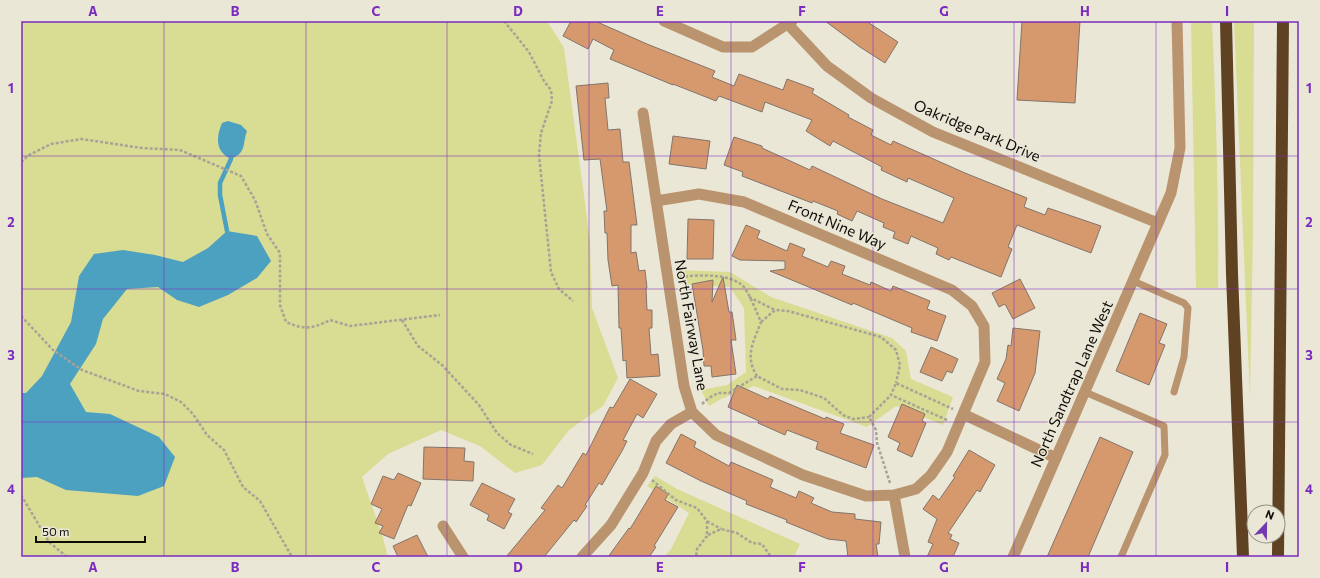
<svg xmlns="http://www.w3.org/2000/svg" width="1320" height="578" font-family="Commissioner,sans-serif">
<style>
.green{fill:#d9dc93}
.water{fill:#4ca1c1}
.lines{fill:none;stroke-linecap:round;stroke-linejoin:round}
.stream{stroke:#4ca1c1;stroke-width:4.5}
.building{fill:#d6996d;stroke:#82756b}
.path{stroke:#a6a397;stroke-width:2.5;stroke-dasharray:3 2;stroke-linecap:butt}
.service{stroke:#ba946e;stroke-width:7}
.minor{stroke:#ba946e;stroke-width:11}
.tertiary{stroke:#ba946e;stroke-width:11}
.motorway{stroke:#5f4222;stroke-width:12}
.grid{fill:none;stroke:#7b2cbf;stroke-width:1;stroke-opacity:0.55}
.labels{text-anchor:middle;stroke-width:3;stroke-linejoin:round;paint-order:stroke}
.street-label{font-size:15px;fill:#0d0c07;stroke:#ebe7d7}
.neatline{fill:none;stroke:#7b2cbf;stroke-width:1.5}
.grid-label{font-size:13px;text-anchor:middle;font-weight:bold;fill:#7b2cbf}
</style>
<rect width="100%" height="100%" fill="#ebe7d7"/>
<path class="green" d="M 21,21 L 547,21 L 564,48 L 590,240 L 592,308 L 618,378 L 603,406 L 569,430 L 542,465 L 515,473 L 480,446 L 441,430 L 388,454 L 362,477 L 383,538 L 388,557 L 21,557 Z
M 1191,21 L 1212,21 C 1216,110 1219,199 1218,288 L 1196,288 Z
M 1234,21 L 1254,21 L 1253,232 L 1250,398 Z
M 677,270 L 730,272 L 771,297 L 892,338 L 906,351 L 911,379 L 953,397 L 943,425 L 896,406 L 867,427 L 754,386 L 721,399 L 709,406 L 701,390 L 727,385 L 746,372 L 744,308 L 730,287 L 681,284 Z
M 655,476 L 677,489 L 800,544 L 794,557 L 664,557 L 671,549 L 689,513 L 647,486 Z"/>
<path class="water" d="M 228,121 L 241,125 L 247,131 C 242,145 247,152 231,159 C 215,152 216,137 222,123 Z
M 227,231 L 257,236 L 271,261 L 257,278 L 228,295 L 199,307 L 177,300 L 158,287 L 127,289 L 103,319 L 96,344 L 70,384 L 86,412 L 110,414 L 159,437 L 175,457 L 164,486 L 138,496 L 66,490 L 37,477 L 21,478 L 21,393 L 26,393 L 42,376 L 71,322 L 79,276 L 94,254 L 123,250 L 155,255 L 183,262 L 208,248 Z"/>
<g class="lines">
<path class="stream" d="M 227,231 L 220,195 L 220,183 L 231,159"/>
</g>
<path class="building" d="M 571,21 L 595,21 L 647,44 L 715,71 L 712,77 L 734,86 L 739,74 L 783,90 L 787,79 L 814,89 L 812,93 L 849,115 L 848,117 L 873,130 L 871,135 L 891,145 L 893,141 L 965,173 L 1027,198 L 1024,207 L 1045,215 L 1048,208 L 1101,226 L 1091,253 L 1017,225 L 1008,247 L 1012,249 L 1001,277 L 951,257 L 949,260 L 936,254 L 938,248 L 911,236 L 908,244 L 893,238 L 895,232 L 883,227 L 884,223 L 857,211 L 852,221 L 837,214 L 838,211 L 813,201 L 812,203 L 742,176 L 743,172 L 724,165 L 734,137 L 762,146 L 762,148 L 810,170 L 812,166 L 882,199 L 943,223 L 954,198 L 908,178 L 907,182 L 881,170 L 882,167 L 833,141 L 830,146 L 806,131 L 812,120 L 765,102 L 762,112 L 719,96 L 716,101 L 673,84 L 673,85 L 610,59 L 614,50 L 593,39 L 588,49 L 563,36 Z
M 825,21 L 866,21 L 898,42 L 885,63 L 860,47 Z
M 1022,21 L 1080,21 L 1075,103 L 1017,100 Z
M 608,83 L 609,98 L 605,98 L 608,130 L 620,129 L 623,162 L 629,162 L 637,225 L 631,225 L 631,253 L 636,252 L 639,271 L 645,270 L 647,288 L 646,288 L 647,310 L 652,310 L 652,328 L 649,328 L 651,355 L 658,354 L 660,376 L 627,378 L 626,360 L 623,361 L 621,328 L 619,328 L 618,285 L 612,286 L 608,260 L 607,233 L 605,233 L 604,211 L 607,211 L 600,159 L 584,160 L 576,86 Z
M 673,136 L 710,141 L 706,169 L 669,164 Z
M 688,219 L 714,220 L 713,259 L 687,259 Z
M 746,225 L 760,231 L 757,238 L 787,251 L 790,243 L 805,249 L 802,256 L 828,267 L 831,261 L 845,266 L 842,274 L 870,285 L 871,282 L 891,291 L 893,286 L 930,301 L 927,309 L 946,316 L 937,341 L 911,332 L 912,328 L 853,303 L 852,305 L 770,271 L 785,269 L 785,261 L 740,260 L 732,256 Z
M 723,277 L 729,312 L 732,312 L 736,340 L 731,340 L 736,374 L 712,377 L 711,366 L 704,366 L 703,350 L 692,284 L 713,280 L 712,302 Z
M 1020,279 L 1035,308 L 1013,319 L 1005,304 L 999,307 L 992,293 Z
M 1140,313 L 1167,324 L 1159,343 L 1165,345 L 1149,385 L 1116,371 Z
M 1013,328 L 1040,331 L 1035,373 L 1019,411 L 997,401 L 1005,383 L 997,379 L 1006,359 L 1008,345 L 1011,346 Z
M 931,347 L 958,359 L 952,373 L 947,371 L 942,381 L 920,372 Z
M 630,379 L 657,394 L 643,418 L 637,414 L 623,440 L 627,441 L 622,451 L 602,485 L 599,483 L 585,505 L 587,506 L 576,522 L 574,520 L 544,557 L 506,557 L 545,510 L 541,508 L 558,485 L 562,488 L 583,453 L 586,455 L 610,407 L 613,408 Z
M 737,385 L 768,399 L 770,396 L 825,419 L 826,417 L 844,424 L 840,433 L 874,445 L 866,468 L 816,449 L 818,442 L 787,430 L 785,435 L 758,423 L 759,421 L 728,407 Z
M 902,404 L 925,414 L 922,421 L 926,423 L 912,457 L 897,450 L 900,443 L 888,437 Z
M 681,434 L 696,442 L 694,447 L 729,466 L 731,462 L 773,480 L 770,487 L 796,498 L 799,491 L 814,498 L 811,503 L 832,512 L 855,514 L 855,519 L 881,522 L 879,544 L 876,544 L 878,557 L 848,557 L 846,541 L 828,539 L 786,522 L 787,520 L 746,504 L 747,501 L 701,481 L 666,463 Z
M 1100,437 L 1133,452 L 1088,557 L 1047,557 Z
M 424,447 L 465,448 L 464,461 L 474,462 L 473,481 L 423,479 Z
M 969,450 L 995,465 L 980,492 L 977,490 L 948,533 L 952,535 L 950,539 L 959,543 L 953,557 L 927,557 L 933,544 L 928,542 L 937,519 L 923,509 L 933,495 L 939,500 L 955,477 L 953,476 Z
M 398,473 L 421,483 L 411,506 L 408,505 L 394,539 L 379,533 L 383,526 L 375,523 L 382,509 L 371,504 L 383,476 L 394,480 Z
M 482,483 L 515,499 L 508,512 L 512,514 L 504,529 L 487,520 L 489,515 L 470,505 Z
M 656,486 L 668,494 L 665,500 L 678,507 L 654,546 L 656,547 L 649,557 L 608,557 L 629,528 L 630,529 Z
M 417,535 L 428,557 L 398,557 L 393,546 Z"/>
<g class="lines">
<path class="path" d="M 504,21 L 529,52 L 544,81 L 551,90 L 552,101 L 541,133 L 539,155 L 551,272 L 559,289 L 573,301
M 21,162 L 29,155 L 51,144 L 81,139 L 142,148 L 180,150 L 241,176 L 255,200 L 267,234 L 280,253 L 280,305 L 286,322 C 305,330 312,329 330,320 L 350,326 L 440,315
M 680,277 C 698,275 727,273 742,285 C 748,290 757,313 761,322 C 754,341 744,356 757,376
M 749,297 L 775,310
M 21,316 L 53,350 L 82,370 L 139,391 L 165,394 L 181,402 L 193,414 L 207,435 L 224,450 L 243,487 L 260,501 L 292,557
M 402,320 L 418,346 L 442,365 L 479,405 L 497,433 L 511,445 L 533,454
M 761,322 L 775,310 L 788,311 L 881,337 L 896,350 L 900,365 L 896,383
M 702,404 L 709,398 L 718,393 L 729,393 L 757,376 L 782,389 L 800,390 L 824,398 L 843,415 L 853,419 L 869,417
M 947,420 L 891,395 L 896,383 L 953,409
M 652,480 L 676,500 L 697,508 L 707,521 L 707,536 L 697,549 L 696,557
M 890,483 L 877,443 L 876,430 L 869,417 L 891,395
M 21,495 L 49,542 L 67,557
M 707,521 L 721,529
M 708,535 L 721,529 L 737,533 L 752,543 L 762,544 L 771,557"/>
<path class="service" d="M 1133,281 L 1184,303 L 1188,308 L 1184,357 L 1174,392
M 1085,392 L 1164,426 L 1165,455 L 1121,557"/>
<path class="minor" d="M 664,21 L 723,47 L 752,47 L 792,21
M 785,21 L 827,66 L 871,98 L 933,132 L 1158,223
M 643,113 L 684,386 L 692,412 L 716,435 L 803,475 L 866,496 L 894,495 L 916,489 L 931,475 L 947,452 L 985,362 L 984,326 L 972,306 L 952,290 L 744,202 L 699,194 L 656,201
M 963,414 L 1056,458
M 894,495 L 905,557
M 443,526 L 463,557
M 582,557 L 611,525 L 643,473 L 656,441 L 671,424 L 692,412"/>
<path class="tertiary" d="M 1013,557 L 1171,193 L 1180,148 L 1177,21"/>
<path class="motorway" d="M 1226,21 L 1232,274 L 1243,557
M 1278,557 L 1283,21"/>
</g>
<path class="grid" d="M 164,21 L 164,557M 306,21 L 306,557M 447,21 L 447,557M 589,21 L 589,557M 731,21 L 731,557M 873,21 L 873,557M 1014,21 L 1014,557M 1156,21 L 1156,557M 21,156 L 1299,156M 21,289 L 1299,289M 21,422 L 1299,422"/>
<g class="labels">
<g class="street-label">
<text transform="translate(977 131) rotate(23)" y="5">Oakridge Park Drive</text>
<text transform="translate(837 225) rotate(23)" y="5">Front Nine Way</text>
<text transform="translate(691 325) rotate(80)" y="5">North Fairway Lane</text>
<text transform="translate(1072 384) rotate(-66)" y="5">North Sandtrap Lane West</text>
</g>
</g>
<rect width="1320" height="578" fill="none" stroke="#ebe7d7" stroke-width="44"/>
<g transform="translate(1266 524) rotate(22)"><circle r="19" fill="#ebe7d7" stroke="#928f84"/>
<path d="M0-3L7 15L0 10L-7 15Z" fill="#723ab0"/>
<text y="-6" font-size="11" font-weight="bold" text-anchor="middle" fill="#0d0c07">N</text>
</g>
<path d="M36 536v6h109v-6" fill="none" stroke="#0d0c07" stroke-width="2"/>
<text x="42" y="536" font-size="12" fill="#0d0c07" stroke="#ebe7d7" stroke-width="3" paint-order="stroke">50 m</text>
<rect x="22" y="22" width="1276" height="534" class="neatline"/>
<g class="grid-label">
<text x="93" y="16">A</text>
<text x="235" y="16">B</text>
<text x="376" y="16">C</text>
<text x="518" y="16">D</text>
<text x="660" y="16">E</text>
<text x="802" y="16">F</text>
<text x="944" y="16">G</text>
<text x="1085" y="16">H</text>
<text x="1227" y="16">I</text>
<text x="11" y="93">1</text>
<text x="1309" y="93">1</text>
<text x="11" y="227">2</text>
<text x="1309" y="227">2</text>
<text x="11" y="360">3</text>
<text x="1309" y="360">3</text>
<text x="11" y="494">4</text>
<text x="1309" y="494">4</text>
<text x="93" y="572">A</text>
<text x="235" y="572">B</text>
<text x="376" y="572">C</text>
<text x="518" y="572">D</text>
<text x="660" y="572">E</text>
<text x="802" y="572">F</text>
<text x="944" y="572">G</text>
<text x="1085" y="572">H</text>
<text x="1227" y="572">I</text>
</g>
</svg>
